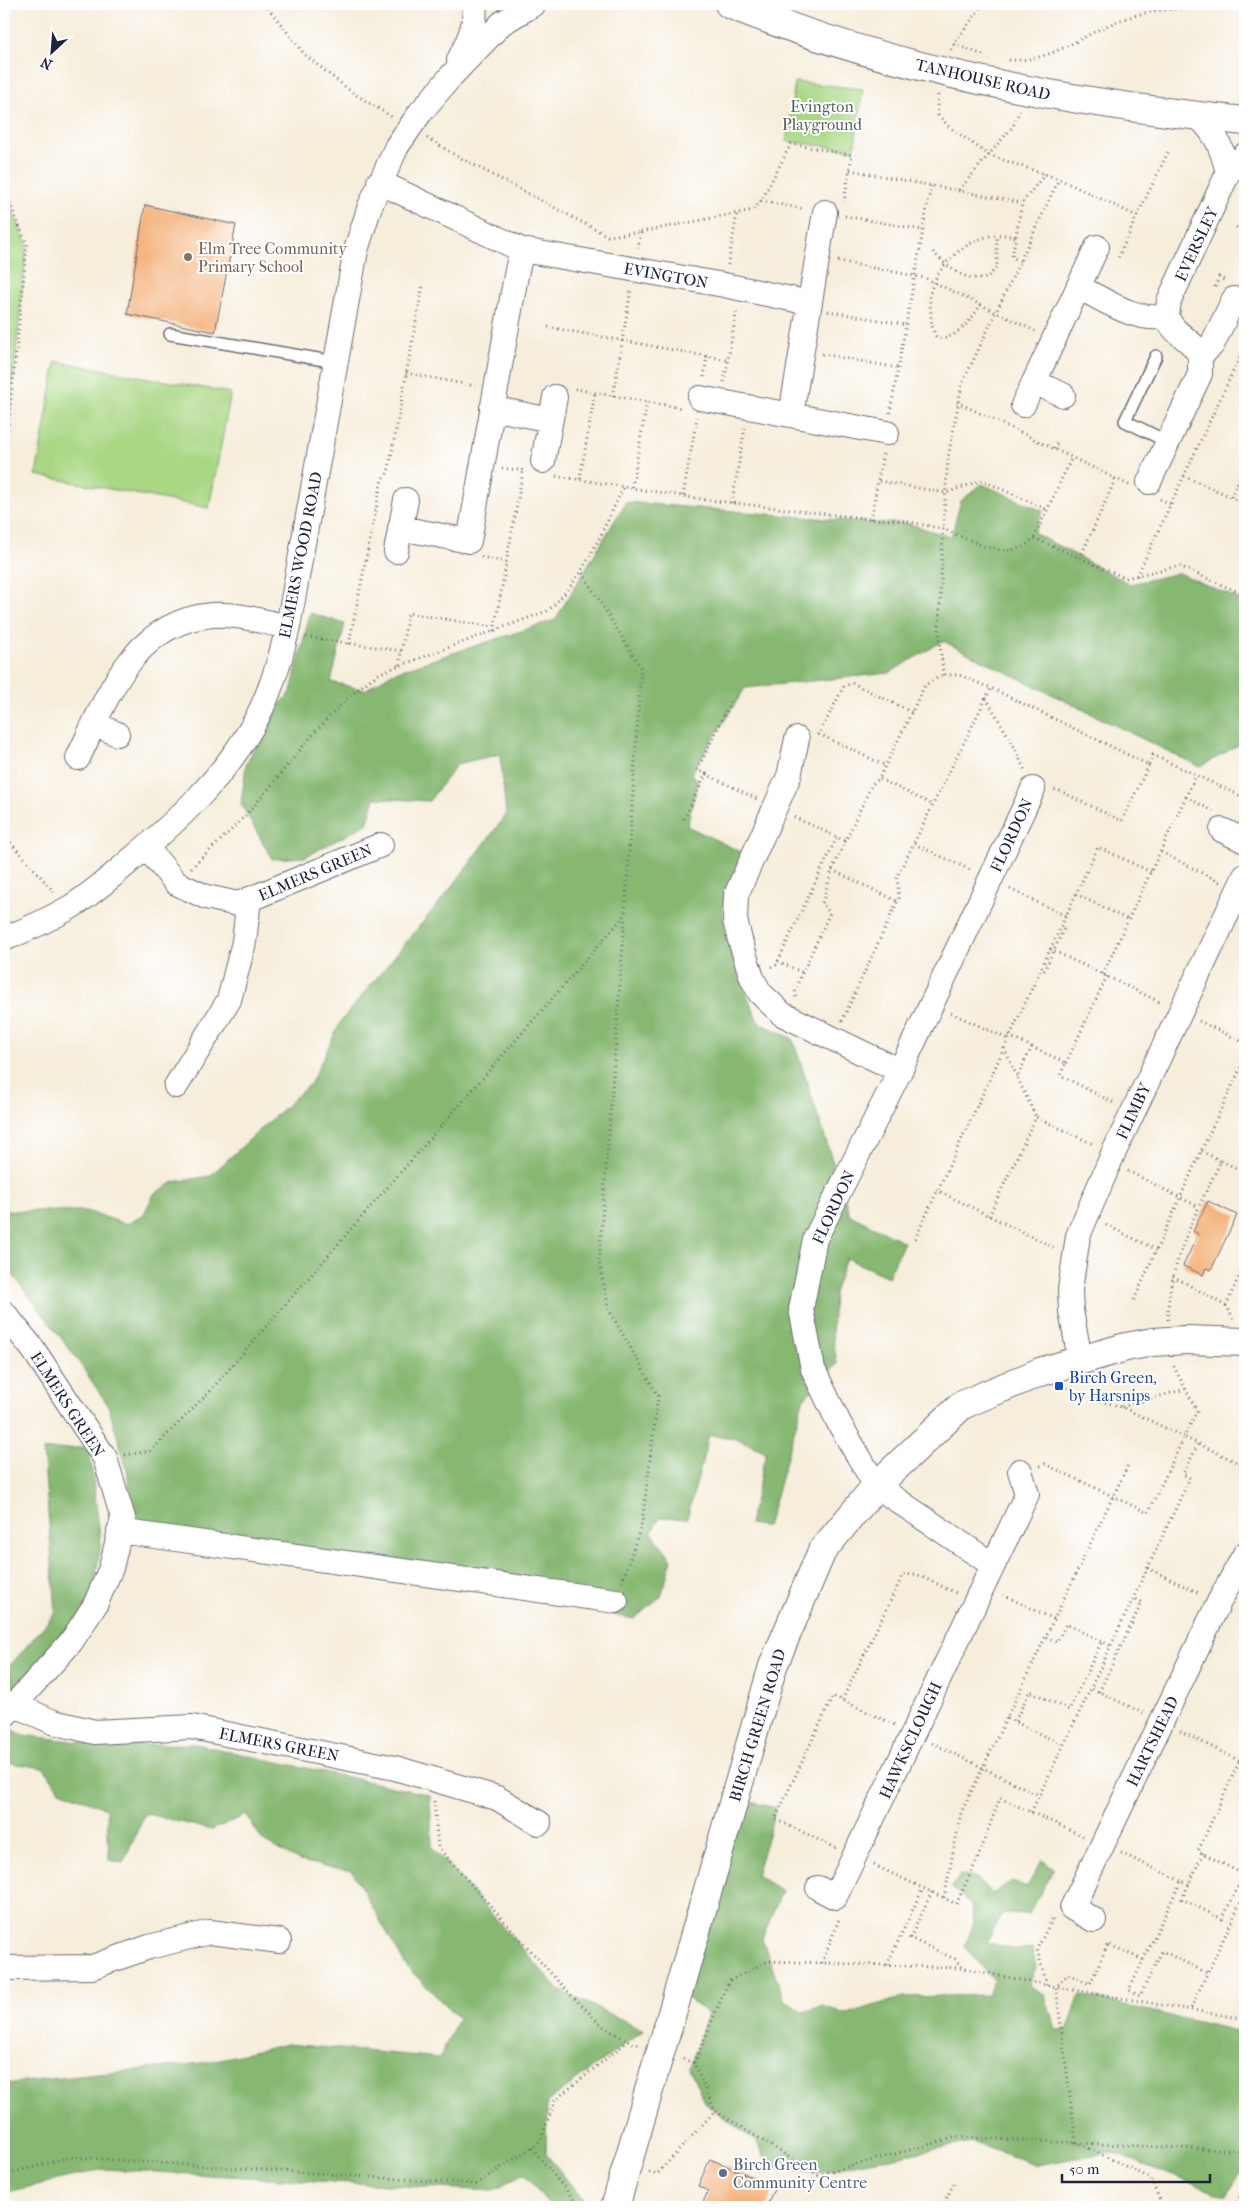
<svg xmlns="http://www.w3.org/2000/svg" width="1249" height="2211" font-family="'IM FELL French Canon',serif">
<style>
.green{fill:#a9d784;stroke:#667c60}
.forest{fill:#86b872;stroke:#546d56}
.building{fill:#f4b47f}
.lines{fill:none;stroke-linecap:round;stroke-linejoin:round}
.lane-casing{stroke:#6c6973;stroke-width:14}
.street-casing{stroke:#6c6973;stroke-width:26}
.secondary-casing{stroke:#6c6973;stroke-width:30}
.path{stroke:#6c6973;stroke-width:3;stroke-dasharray:1 4;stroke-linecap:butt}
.lane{stroke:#fff;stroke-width:11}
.street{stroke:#fff;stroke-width:24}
.secondary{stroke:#fff;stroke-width:28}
.street-bridge-casing{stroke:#6c6973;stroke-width:26;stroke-linecap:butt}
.secondary-bridge-casing{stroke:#6c6973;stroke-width:30;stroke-linecap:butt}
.street-bridge{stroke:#fff;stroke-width:24}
.secondary-bridge{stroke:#fff;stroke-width:28}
.education-dot{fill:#8d6e63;stroke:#fff;stroke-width:2}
.transit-dot{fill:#1a4fb4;stroke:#fff;stroke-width:2}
.service-dot{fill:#5c6f8a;stroke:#fff;stroke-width:2}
.labels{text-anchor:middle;stroke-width:4;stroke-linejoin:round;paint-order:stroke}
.street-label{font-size:16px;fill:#22223b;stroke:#fff}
.park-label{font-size:16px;fill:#516155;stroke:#fff}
.education-label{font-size:16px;fill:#785e54;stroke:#fff;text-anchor:start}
.transit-label{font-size:16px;fill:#164399;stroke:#fff;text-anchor:start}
.service-label{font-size:16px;fill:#4e5e75;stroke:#fff;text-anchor:start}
</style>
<rect width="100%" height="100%" fill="#fff"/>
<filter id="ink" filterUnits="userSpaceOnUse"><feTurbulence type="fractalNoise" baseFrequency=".02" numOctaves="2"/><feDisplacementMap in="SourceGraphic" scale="10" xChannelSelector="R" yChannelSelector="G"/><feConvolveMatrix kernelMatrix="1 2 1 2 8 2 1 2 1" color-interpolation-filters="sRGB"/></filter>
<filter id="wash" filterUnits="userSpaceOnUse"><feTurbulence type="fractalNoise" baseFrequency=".0096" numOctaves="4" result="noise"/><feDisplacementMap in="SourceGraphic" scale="20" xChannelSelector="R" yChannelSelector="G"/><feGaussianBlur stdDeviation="1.12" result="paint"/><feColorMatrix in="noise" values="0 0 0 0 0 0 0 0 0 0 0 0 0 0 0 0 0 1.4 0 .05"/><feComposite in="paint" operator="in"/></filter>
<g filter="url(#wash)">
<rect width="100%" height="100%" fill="#f6edda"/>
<path class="green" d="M 795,82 L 863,89 L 854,150 L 786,141 Z
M 4,189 L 27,245 L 4,466 Z
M 56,361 L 231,393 L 209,508 L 36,475 Z"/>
<path class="forest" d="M 982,484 L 1043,511 L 1034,533 L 1130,584 L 1179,573 L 1245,602 L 1245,741 L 1200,767 L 943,641 L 889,673 L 745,688 L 691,774 L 698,780 L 687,826 L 743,853 C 737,867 727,884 724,900 C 718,935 745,987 758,1022 L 793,1039 L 850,1215 L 904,1242 L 888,1277 L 846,1258 L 834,1293 L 832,1333 L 837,1364 L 803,1400 L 767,1527 L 749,1524 L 766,1452 L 736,1438 L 709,1435 L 687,1519 L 660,1517 L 651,1532 L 672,1559 L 661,1596 L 634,1619 L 133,1526 L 127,1469 L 108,1405 L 74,1355 L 4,1263 L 4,1211 L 86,1211 L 126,1224 L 143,1216 L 154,1194 L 174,1182 L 210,1176 L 311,1083 L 341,1021 L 452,887 L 506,815 L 500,754 L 457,764 L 429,801 L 375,798 L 367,824 L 305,857 L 272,859 L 241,804 L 246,765 L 270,716 L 291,692 L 310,613 L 345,624 L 331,682 L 365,690 L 392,673 L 555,620 L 626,502 L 875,523 L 906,523 L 951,537 L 961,501 Z
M 89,1447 L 101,1543 L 94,1586 L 108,1607 L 31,1695 L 4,1706 L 4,1670 L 14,1661 L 56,1612 L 43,1450 Z
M 4,1725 L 22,1735 L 104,1745 L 195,1744 L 430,1795 L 432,1847 L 559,1990 L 644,2030 L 547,2102 L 546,2154 L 585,2202 L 576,2207 L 551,2207 L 524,2174 L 493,2191 L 103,2169 L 4,2193 L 4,2084 L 203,2063 L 287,2044 L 440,2058 L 458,2018 L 406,1966 L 352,1871 L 299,1861 L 263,1841 L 246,1815 L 212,1830 L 145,1813 L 123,1863 L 109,1860 L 107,1809 L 60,1790 L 44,1768 L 4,1762 Z
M 742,1800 L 776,1808 L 756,1875 L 782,1891 L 762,1939 L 785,2001 L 803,2012 L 823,2006 L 846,2014 L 904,1997 L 988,1995 L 994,1980 L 965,1947 L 974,1922 L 971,1905 L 952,1888 L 960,1875 L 977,1878 L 992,1894 L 1012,1881 L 1027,1887 L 1042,1860 L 1054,1869 L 1029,1914 L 1004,1913 L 986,1942 L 1017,1950 L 1032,1948 L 1036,1967 L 1029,1985 L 1045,1995 L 1056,2030 L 1068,2029 L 1080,1995 L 1245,2033 L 1245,2173 L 1241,2172 L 1226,2196 L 1110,2152 L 1037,2165 L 972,2142 L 818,2172 L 771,2167 L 756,2142 L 706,2104 L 689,2068 L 708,2014 L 684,1995 Z"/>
<g id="blocks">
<path class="building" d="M 145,205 L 236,225 L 215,332 L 127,314 Z
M 1208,1201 L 1237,1215 L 1211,1270 L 1206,1268 L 1203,1275 L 1183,1266 L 1198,1234 L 1193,1231 Z
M 710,2159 L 775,2187 L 766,2207 L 701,2207 L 708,2191 L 698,2186 Z"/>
</g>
</g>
<g filter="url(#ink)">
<use href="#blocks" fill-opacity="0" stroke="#6c6973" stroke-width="1"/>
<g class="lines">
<defs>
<path id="lane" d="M 170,334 L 336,362
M 1156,356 L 1125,421 L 1168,442"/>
<path id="street" d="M 459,60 C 468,42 477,24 474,4
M 420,113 L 452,75 L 502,23 L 534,4
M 1199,117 C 1217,135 1222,148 1228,173
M 379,182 L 522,250 L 724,285 L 810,303
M 1078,287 C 1105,300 1136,323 1167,316 C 1173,336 1193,338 1200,356
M 1167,316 L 1169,301 L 1228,173 L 1245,155
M 1034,382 L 1097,247
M 700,398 L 887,433
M 1023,405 L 1034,382 L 1063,395
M 492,408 L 550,420
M 791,415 L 825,212
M 543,461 L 555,397
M 1149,482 L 1200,374 L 1200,356 L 1212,345 L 1234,299
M 400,528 L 469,541 L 517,270 L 522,250
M 396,551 L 406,500
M 95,724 L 117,734
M 797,739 L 789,776 L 736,895 L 735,920 L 740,940 L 752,978 L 760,993 L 782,1014 L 900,1071
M 78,758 C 107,697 133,622 212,615 C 237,613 264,622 288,627
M 1222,830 L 1245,841
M 146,847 L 176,883 L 206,897 L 238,904 L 381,845
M 4,939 C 26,930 48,920 69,908 C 92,894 112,876 132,859 C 178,820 222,779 252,727 C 270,696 280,661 288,627 L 356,250 L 370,206 L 397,146
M 176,1086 L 229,1000 L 244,942 L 249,899
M 4,1313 L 33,1349 L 105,1458 L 123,1518 L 111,1568 L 95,1605 L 71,1642 L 5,1715
M 1080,1359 L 1071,1311 L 1070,1290 L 1078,1236 L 1113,1154 L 1245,876
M 119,1531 L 616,1601
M 993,1565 L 876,1486 L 839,1423 L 813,1369 L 801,1309 L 815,1239 L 900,1071 L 1033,789
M 13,1704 L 53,1722 L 95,1732 L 192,1727 L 395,1768 L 497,1798 L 539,1823
M 818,1888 L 835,1897 L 1027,1494 L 1020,1471
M 1094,1920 L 1072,1908 L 1219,1602 L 1245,1554
M 4,1968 L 92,1967 L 149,1947 L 210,1932 L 279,1941"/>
<path id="secondary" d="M 729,4 C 894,71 1070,103 1245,121
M 1185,1340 L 1245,1342
M 668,2027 L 773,1666 L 822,1551 L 876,1486 L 962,1405 L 1040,1372 L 1126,1347 L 1153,1342
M 615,2207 L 654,2073"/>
</defs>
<use href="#lane" class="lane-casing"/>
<use href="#street" class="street-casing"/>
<use href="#secondary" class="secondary-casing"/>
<path class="path" d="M 265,4 L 305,55 L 353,93 L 392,117
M 954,44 L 983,55
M 951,50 L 954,44 L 983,4
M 1009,60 C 1054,63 1085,31 1127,18 C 1164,5 1206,9 1245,8
M 938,95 L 937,104 L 938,115 L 948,126 L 989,155 L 1059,179 L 1137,216 L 1118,258
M 427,138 L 455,155 L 608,236 L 641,232 L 638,248
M 850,170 L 1022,203
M 4,189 L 27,245 L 4,466
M 959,190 L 1013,126 L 1020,110
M 761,201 L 805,209
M 845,216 L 923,230
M 1137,216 L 1168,152
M 1236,227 L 1245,231
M 641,232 L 753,210 L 761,201 L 791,144 L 852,155 L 844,202
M 933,252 C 948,267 964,282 987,278 L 997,267 L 997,235
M 838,261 L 925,278 L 1035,331
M 1020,261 L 1012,257 L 1022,203 L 1045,174
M 728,265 L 737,214
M 1215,287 L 1219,277 L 1224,280
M 981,304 C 972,319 960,335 942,339 L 936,336 C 932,329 931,322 931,314 C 930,306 929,298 931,290 C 939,263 968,238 996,235 C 1003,234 1009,236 1016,237
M 828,311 L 906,325
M 548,327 L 728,360
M 822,354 L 898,368
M 406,373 L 475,386
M 704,377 L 707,356
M 724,382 L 737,309
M 575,389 L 682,408
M 613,396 L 631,289
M 957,402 L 1129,485
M 890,413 L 931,186
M 1054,449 L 1058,441
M 502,468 L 525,471
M 556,476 L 708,500 L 871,519 L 905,521 L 943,529 L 986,547 L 1006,551 L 1024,547 L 1034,538 L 1125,578 L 1179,566 L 1245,595
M 1184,476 L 1245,503
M 580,479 L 595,392
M 879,481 L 946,493 L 982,480 L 1048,510
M 632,487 L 647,402
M 683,496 L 697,417
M 1231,497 L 1245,466
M 1160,499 L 1171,504
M 732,503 L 745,427
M 871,519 L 883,453
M 1034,538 L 1072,457
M 481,557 L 506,562
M 1080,558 L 1116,478
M 1137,576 L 1245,346
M 494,631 L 523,471
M 306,637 L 402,651
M 349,644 L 382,479 L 388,473 L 423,284
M 399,665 L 408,613 L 494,627
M 943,675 L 939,631 L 943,529 L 948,458 L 962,384 L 1059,179
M 986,698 L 1015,748 L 1025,771
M 819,734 L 886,766
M 817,735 L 819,734 L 844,686 L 852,683 L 912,712
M 1149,765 L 1153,755 L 1245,798
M 706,774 L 757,799
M 880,779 L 933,805
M 1186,797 L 1213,811
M 794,817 L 845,841
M 684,819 L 706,774 L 697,770 L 732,699
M 4,835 L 54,892
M 914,844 L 973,871
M 1161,852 L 1220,882
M 191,868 C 211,849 233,830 251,809 C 293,762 327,708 380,673 L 547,611 C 584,580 603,529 624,486
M 832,870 L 897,901
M 1010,889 L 1066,916
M 1076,894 L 1129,920
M 1050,949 L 1162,1003
M 778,961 L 803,973
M 771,967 L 776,965 L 837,837
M 1044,971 L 1064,929
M 1103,974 L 1196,775
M 796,997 L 795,989 L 830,913 L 822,904 L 832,870 L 872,784 L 879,779 L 925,685 L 943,675 L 959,675 L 991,688 L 1149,765 L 1122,821 L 1058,790 L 1054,790
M 951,1013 L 1008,1039
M 842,1021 L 899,898 L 897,877 L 991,688
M 1199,1021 L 1245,1043
M 1009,1036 L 1066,1063 L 1060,1075 L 1114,1103
M 1032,1047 L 1017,1077 L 1036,1117
M 1004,1048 L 1017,1076
M 1066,1063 L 1107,976
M 1221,1161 L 1245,1172
M 1128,1171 L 1199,1207
M 936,1190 L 1055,1248
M 989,1216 L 1036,1117 L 1095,1145
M 1106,1225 L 1157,1250
M 915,1239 L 1098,847 L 1151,872
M 1173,1276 L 1226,1306 L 1233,1319
M 1134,1300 L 1201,1151 L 1245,1059
M 1226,1306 L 1245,1262
M 1168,1320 C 1166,1269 1199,1206 1221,1161 L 1201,1151
M 1068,1388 L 1082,1396 L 1122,1407 L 1184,1437 L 1197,1411 L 1172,1363
M 1122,1407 L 1185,1389
M 125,1455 L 151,1451 L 210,1391 L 625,915 L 641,668 L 581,571
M 1040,1466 L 1045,1464 L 1148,1513 L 1184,1437 L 1245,1466
M 1147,1568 L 1201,1594
M 622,1582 L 642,1523 L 658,1396 L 609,1310 L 599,1261 L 625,917
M 1003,1595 L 1054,1619
M 1238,1611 L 1245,1614
M 1046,1637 L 1057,1642 L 1066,1624 L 1111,1646
M 1099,1692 L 1142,1602 L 1133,1598
M 842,1700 L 903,1575 L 916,1574 L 956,1593
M 1143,1713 L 1091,1688 L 1190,1478 L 1183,1474 L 1198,1444
M 1007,1718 L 1063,1745
M 1015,1721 L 1030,1691 L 1069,1710 L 1102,1641
M 1180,1731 L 1240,1761
M 932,1743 L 1039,1795
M 1245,1749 L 1198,1851 L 1243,1874 L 1240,1882 L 1245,1884
M 434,1801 L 438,1847 L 565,1989 L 604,2027 L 628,2041
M 1031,1812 L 1091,1688
M 1083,1836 L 1000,1798 L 977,1860 L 956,1904 L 944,1898 L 961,1813 L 1129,1463
M 836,1848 L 775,1819 L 833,1696 L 895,1725
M 1121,1853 L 1181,1881
M 1203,1853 L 1182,1899 L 1222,1919 L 1240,1882
M 874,1865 L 944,1898
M 1189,1884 L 1181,1881 L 1129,1990 L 1140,1996 L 1162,1951 L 1207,1973
M 932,1892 L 910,1938 L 955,1959 L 962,1967
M 1143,1960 L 1108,1944 L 1090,1984 L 1068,1974 L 1056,1987 L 1076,2142 L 1150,2178 L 1163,2207
M 822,1963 L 840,1917
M 887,1965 L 923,1888
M 1047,1985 L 1037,1949 L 1053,1918
M 1191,2008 L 1245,1893
M 683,2059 L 694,2063 L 715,2111 L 818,2175 L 957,2137 L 1245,2151
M 694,2063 L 729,1981 L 768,1961 L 962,1968 L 1056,1987 L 1245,2019
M 532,2148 L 580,2207
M 649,2172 L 657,2174 L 715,2111
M 4,2175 L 71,2157 L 476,2184 L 540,2142 L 555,2100 L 628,2041 L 639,2045
M 942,2207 L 955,2181
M 1235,2207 L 1245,2185"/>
<use href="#lane" class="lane"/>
<use href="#street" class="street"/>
<use href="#secondary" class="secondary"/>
<defs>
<path id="street-bridge" d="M 397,146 L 420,113"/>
<path id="secondary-bridge" d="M 1153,1342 L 1185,1340
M 654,2073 L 668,2027"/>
</defs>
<use href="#street-bridge" class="street-bridge-casing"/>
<use href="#secondary-bridge" class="secondary-bridge-casing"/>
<use href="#street-bridge" class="street-bridge"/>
<use href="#secondary-bridge" class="secondary-bridge"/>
</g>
</g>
<circle class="education-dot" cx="188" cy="257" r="5"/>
<rect class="transit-dot" x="1054" y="1381" width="10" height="10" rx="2.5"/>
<circle class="service-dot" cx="723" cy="2173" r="5"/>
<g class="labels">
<g class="street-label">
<text transform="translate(983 79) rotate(13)" y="6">TANHOUSE ROAD</text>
<text transform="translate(1196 244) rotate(-65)" y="6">EVERSLEY</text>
<text transform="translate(666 275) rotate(10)" y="6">EVINGTON</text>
<text transform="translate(300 555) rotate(-79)" y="6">ELMERS WOOD ROAD</text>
<text transform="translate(1011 835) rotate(-65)" y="6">FLORDON</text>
<text transform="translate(315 872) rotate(-23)" y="6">ELMERS GREEN</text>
<text transform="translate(1133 1111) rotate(-65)" y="6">FLIMBY</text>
<text transform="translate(833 1207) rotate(-65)" y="6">FLORDON</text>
<text transform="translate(68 1404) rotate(57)" y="6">ELMERS GREEN</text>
<text transform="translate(757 1725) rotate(-73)" y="6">BIRCH GREEN ROAD</text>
<text transform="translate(910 1740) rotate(-65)" y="6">HAWKSCLOUGH</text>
<text transform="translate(1152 1741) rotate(-64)" y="6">HARTSHEAD</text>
<text transform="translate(279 1744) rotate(11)" y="6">ELMERS GREEN</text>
</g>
<g class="park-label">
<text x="822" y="112">Evington<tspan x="822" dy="18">Playground</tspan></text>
</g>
<g class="education-label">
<text x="198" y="254">Elm Tree Community<tspan x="198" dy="18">Primary School</tspan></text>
</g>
<g class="transit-label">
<text x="1069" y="1383">Birch Green,<tspan x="1069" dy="18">by Harsnips</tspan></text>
</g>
<g class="service-label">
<text x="733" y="2170">Birch Green<tspan x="733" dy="18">Community Centre</tspan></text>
</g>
</g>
<rect width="1249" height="2211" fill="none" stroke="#fff" stroke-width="20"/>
<g transform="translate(52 52) rotate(206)" stroke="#ffffff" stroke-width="4" paint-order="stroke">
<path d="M0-4L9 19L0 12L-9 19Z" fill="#22223b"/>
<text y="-8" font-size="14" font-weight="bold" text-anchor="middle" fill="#22223b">N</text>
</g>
<path d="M1062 2174v8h148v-8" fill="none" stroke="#22223b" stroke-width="2.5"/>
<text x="1069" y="2174" font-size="15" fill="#22223b" stroke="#ffffff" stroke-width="4" paint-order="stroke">50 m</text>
</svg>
